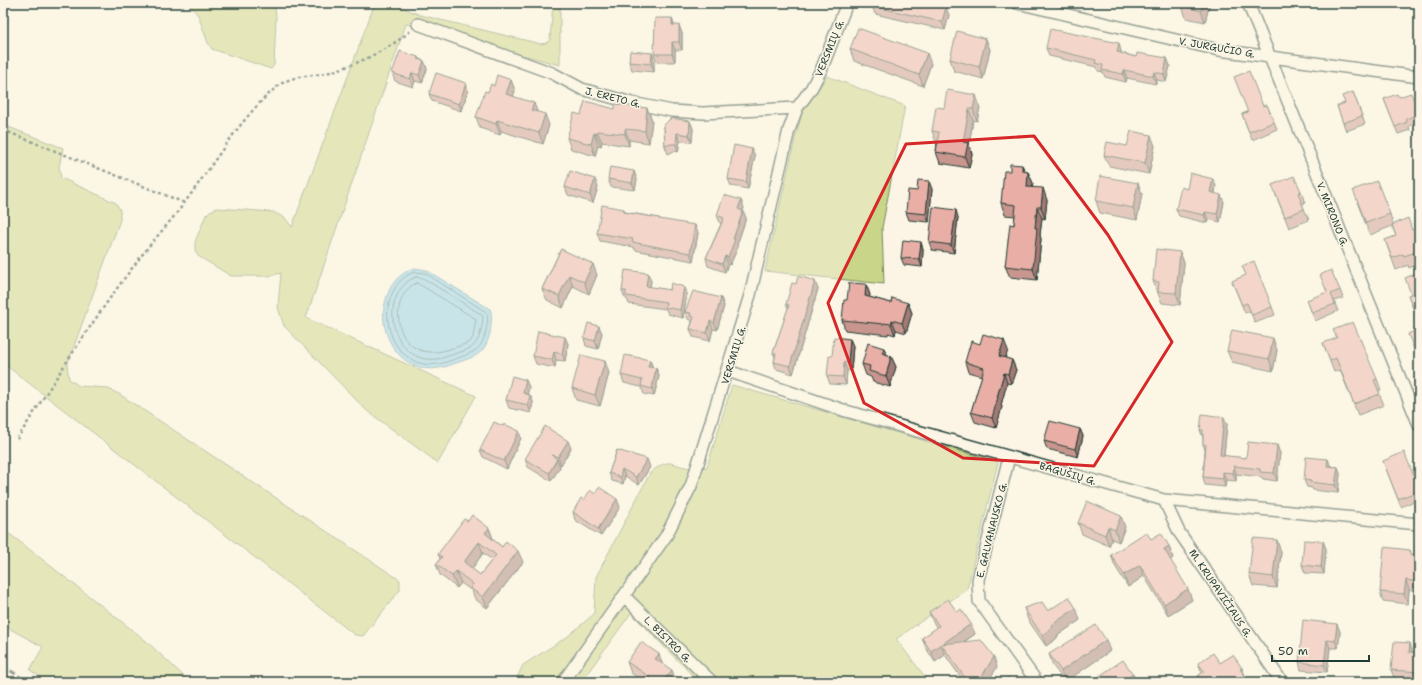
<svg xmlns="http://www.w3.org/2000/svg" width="1422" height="685" font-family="'Shantell Sans',sans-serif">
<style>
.green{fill:#c9d588;stroke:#74895e}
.water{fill:#8bcfec;stroke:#6095a2}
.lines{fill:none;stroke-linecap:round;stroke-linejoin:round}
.shore{stroke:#4a777e;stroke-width:1}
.minor-casing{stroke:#1f3d34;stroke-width:14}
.path{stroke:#1f3d34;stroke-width:2.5;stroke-dasharray:3 3;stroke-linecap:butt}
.minor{stroke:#fcf5e5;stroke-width:11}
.rail{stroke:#1f3d34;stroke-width:3;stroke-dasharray:6 3;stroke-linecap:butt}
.wall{fill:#c8968f;stroke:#1f3d34;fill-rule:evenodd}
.shaded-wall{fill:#a37a74;stroke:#1f3d34}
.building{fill:#e9afa6;stroke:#1f3d34;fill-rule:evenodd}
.marked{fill:none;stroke:#d62828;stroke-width:3;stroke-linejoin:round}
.labels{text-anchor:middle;stroke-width:3;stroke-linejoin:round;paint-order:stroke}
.street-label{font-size:10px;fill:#1f3d34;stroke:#fcf5e5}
</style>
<rect width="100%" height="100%" fill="#fcf5e5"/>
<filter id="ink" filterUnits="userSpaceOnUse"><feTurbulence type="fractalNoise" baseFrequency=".025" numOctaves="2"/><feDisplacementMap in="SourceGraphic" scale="8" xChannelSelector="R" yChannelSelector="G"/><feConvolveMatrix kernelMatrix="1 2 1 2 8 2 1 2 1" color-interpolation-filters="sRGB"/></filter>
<g filter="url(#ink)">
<path class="green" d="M 188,3 L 274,3 L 276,16 L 274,65 L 271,69 L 212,49 L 208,43 L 198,15 Z
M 375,3 L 392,3 L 420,15 L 541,44 L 546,43 L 550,40 L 553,3 L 560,3 L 560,65 L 406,24 L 306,318 L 476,396 L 438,463 L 366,410 L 284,326 L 278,307 L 281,273 L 269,276 L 231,276 L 198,256 L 195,250 L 195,242 L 206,215 L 210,211 L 217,208 L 273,212 L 285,218 L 292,227 Z
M 827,76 L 905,106 L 882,228 L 884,284 L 765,271 L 796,135 L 802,113 Z
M 3,125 L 63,148 L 59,167 L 61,178 L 116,203 L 120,210 L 120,220 L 67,365 L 69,379 L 79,386 L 106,388 L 119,394 L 400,580 L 400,590 L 363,636 L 355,635 L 3,363 Z
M 732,385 L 998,462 L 967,589 L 896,639 L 929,682 L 693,682 L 691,674 L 631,613 L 581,682 L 515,682 L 523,665 L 567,637 L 594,614 L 596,577 L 650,473 C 671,456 669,465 691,468 C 696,468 702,467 707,467 Z
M 3,531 L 11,535 L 145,640 L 190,682 L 47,682 L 30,670 L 43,647 L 3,625 Z"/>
<path class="water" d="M 415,268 L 426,270 L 490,309 C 493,317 491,324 490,333 C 485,353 478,356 459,362 C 453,364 446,367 439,368 C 402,375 377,335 385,303 C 389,286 398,273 415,268 Z"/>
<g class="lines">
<path class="shore" d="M 415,272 L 425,273 L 486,312 C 489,318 487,324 486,330 C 482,351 474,352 455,359 C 450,361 444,363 438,364 C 403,370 382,333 389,303 C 393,289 400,276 415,272 Z
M 416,277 L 423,278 L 482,315 C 484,320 482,325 481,330 C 477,348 470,349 454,354 C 448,356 442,359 436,359 C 405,363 388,330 394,304 C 397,292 404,281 416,277 Z
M 417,283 L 476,319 L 473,337 L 470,342 C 464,345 456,347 450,349 C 390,368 387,292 417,283 Z"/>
<defs>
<path id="minor" d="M 1017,3 L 1219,50 L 1419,77
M 1248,3 L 1419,425
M 418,24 L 552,73 L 582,89 L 632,103 L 672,111 L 703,113 L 797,108
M 728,371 L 846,411 L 1164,500 L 1419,524
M 1009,457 L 978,580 L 979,601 L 1037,682
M 1164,500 L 1179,532 L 1282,682
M 624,596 L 712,682
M 563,682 L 666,536 L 691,486 L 750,295 L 789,130 L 797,108 L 811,89 L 822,68 L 847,3"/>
</defs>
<use href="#minor" class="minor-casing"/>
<path class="path" d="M 3,130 L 185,203
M 17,439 C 55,380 93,319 136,263 C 151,242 170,223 185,202 C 214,164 241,116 278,86 C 293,74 313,77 330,72 C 356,65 390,49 410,31"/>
<use href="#minor" class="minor"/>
<path class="rail" d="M 3,666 L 28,682"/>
</g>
<path class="wall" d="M 873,3 L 937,3 L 937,5 L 949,15 L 945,30 L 875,14 L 872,6 Z
M 1210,3 L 1205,22 L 1186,18 L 1182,6 Z
M 1375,3 L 1383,3 L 1376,5 Z
M 672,18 L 674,25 L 682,33 L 682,50 L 675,50 L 675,62 L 657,62 L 654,54 Z
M 986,39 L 990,50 L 983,79 L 954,71 L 950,59 Z
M 1046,48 L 1121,51 L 1121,53 L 1136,57 L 1167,58 L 1170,66 L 1166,82 L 1157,80 L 1156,84 L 1127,78 L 1126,82 L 1105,77 L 1103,72 L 1098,71 L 1097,67 L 1049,56 Z
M 850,49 L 931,64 L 923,86 L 854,61 Z
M 652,53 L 654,60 L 654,72 L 632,70 L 629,62 Z
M 418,57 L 419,59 L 424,61 L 427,69 L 422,83 L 415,81 L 413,87 L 395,81 L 392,73 Z
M 511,80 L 515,91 L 513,96 L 537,111 L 549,125 L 543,144 L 501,131 L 500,135 L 480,128 L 476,117 L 488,92 L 494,86 Z
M 466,83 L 468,91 L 461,111 L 432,101 L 429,94 Z
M 1353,92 L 1365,124 L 1346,131 L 1337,106 L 1345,103 Z
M 1399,97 L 1419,113 L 1419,123 L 1409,126 L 1410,130 L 1398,134 L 1384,99 Z
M 1267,105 L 1277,129 L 1252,140 L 1242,114 Z
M 980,107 L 977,121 L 973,120 L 969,145 L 972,154 L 969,168 L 940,163 L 936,152 L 937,142 L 936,142 L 932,131 L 944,108 Z
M 647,108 L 652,120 L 649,143 L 629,140 L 629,146 L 602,142 L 601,146 L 598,145 L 595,156 L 571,149 L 567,138 L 581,115 L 615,109 Z
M 690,121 L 693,129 L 692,142 L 680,141 L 678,152 L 674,151 L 668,154 L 665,146 L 664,125 Z
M 1127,146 L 1155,146 L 1149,174 L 1109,166 L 1104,155 Z
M 755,156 L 748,189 L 731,186 L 728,179 Z
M 1022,165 L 1025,171 L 1028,172 L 1033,183 L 1032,187 L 1047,200 L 1045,219 L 1042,218 L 1040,235 L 1041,239 L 1037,280 L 1010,277 L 1005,266 L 1014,225 L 1015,216 L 1005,215 L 1001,203 L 1010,171 Z
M 608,179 L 637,179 L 635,190 L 611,187 Z
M 1138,183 L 1142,194 L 1137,220 L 1100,213 L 1096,201 Z
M 1272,185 L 1301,191 L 1305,203 L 1302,204 L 1309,220 L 1289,228 Z
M 1216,186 L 1215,193 L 1224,202 L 1220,222 L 1208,219 L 1207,223 L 1179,216 L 1176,209 L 1187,189 Z
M 565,187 L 598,187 L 593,203 L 568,195 Z
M 932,189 L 929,222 L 909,220 L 906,212 L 917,191 Z
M 1357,202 L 1390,214 L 1393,224 L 1412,230 L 1419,228 L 1419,264 L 1409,268 L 1408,265 L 1396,270 L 1385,240 L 1396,236 L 1392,226 L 1370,235 Z
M 744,208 L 743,211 L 746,218 L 737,245 L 738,247 L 730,265 L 728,264 L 725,272 L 708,266 L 706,258 L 721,224 L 720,223 L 717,215 Z
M 624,209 L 625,212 L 659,218 L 660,219 L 698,233 L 693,261 L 635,250 L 634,247 L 600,241 L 597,233 Z
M 958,217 L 954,253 L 932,250 L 929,242 Z
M 921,242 L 923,250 L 922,267 L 904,265 L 901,258 Z
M 561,249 L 597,275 L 589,294 L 573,286 L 563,308 L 547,300 L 542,289 Z
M 1180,252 L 1184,263 L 1180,305 L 1162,303 L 1153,281 Z
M 1419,272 L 1419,318 L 1417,319 L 1408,295 L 1411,294 Z
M 651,281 L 650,287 L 670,290 L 684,287 L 687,294 L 683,318 L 668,314 L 666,309 L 629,304 L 627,299 L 625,298 L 622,291 Z
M 1232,281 L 1272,307 L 1275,315 L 1255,323 L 1250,311 L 1245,313 Z
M 796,284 L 818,289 L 793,374 L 776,369 L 774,362 L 775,357 L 773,353 L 788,309 L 786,304 Z
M 866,284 L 870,295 L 869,297 L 891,303 L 908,303 L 912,313 L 906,333 L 896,330 L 895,335 L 888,333 L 888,335 L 845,330 L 842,320 L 847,300 Z
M 1340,290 L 1343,298 L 1334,301 L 1338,311 L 1315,321 L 1307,300 Z
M 721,298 L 724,306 L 717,330 L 713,329 L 710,341 L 693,337 L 690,329 L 692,322 L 692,321 L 688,319 L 685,312 Z
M 602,333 L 598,349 L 586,346 L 584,338 Z
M 565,337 L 568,344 L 565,361 L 556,360 L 555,368 L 536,364 L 533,356 Z
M 850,339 L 853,346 L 851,371 L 847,370 L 846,385 L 830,384 L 827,376 L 832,356 Z
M 1323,343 L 1377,379 L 1381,390 L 1378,391 L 1384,405 L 1358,415 L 1340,370 L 1334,372 Z
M 980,344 L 1008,350 L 1005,358 L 1012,360 L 1016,370 L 1011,384 L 1007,383 L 1001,405 L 1002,407 L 996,428 L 975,422 L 971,412 L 982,376 L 968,372 L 965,362 Z
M 884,348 L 886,354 L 891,356 L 896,367 L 890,387 L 873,382 L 871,377 L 866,375 L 862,364 Z
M 1277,350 L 1273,371 L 1232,362 L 1227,351 Z
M 650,360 L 653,368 L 656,368 L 659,376 L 654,396 L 644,394 L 641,387 L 624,383 L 621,375 Z
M 609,373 L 600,406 L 576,400 L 572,388 Z
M 529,387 L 527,394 L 530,395 L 533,402 L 531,413 L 509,408 L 506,400 Z
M 1227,424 L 1224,456 L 1246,458 L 1280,453 L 1277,481 L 1263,479 L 1262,477 L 1236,474 L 1236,481 L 1226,480 L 1225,487 L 1205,485 L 1203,477 L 1205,450 L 1203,444 L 1203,438 L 1200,430 Z
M 1080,429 L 1083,436 L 1078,457 L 1047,449 L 1044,441 Z
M 521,438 L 507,469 L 483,457 L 480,450 Z
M 571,448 L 561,465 L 559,464 L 560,467 L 551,481 L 528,467 L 525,459 Z
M 617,450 L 650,467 L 639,485 L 625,476 L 623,484 L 612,481 L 609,473 Z
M 1383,461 L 1419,488 L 1419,499 L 1401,507 Z
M 1330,466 L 1338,467 L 1340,474 L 1338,493 L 1313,490 L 1312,488 L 1307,487 L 1304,480 Z
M 595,494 L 620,507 L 601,536 L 575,520 L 573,512 L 584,500 Z
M 468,521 L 489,528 L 493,539 L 493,540 L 523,562 L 487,608 L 475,599 L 472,591 L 461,583 L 457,588 L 440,575 L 436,564 L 440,559 L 438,554 ZM 483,553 L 492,560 L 480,575 L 472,569 Z
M 1078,523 L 1125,527 L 1119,542 L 1112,539 L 1109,546 L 1082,534 Z
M 1151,539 L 1169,546 L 1173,558 L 1170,560 L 1192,600 L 1168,615 L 1144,576 L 1128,587 L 1115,566 L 1111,555 Z
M 1323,541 L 1326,549 L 1324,574 L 1305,573 L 1302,565 Z
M 1410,550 L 1412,555 L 1419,555 L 1419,591 L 1409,590 L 1408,604 L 1383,601 L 1380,592 Z
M 1281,552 L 1277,588 L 1253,586 L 1249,574 Z
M 1024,608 L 1048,611 L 1080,620 L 1057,636 L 1057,638 L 1046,646 L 1028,620 Z
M 929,612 L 957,612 L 971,624 L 975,634 L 964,642 L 997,667 L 988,681 L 1012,682 L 964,682 L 945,655 L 935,662 L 926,648 L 922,638 L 937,628 L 933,622 Z
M 1337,624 L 1340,632 L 1338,648 L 1330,648 L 1327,672 L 1301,670 L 1299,662 Z
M 1110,651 L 1065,682 L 1053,666 L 1049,654 Z
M 1413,652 L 1419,653 L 1419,681 L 1395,680 L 1391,670 Z
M 627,662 L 662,663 L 676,681 L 675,682 L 645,682 L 631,673 Z
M 1198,663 L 1220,663 L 1242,668 L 1245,676 L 1249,682 L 1200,682 L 1198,676 L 1202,673 Z"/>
<path class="shaded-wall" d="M 1203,3 L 1210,3 L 1205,22 L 1201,11 Z
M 946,7 L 949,15 L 945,30 L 942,22 Z
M 672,18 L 674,26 L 672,25 Z
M 679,25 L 682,33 L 682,50 L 679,42 Z
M 986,39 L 990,50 L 983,79 L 979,67 Z
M 672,42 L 675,50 L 675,62 L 672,54 Z
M 1119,43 L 1121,51 L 1119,60 L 1117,52 Z
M 652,53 L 654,60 L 654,72 L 651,64 Z
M 927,53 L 931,64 L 923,86 L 919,75 Z
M 1167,58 L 1170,66 L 1166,82 L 1164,74 Z
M 424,61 L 427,69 L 422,83 L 419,75 Z
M 1124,70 L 1127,78 L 1126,82 L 1123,74 Z
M 1154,72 L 1157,80 L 1156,84 L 1153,76 Z
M 412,73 L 415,81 L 413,87 L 410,79 Z
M 511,80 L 515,91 L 510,105 L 506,94 Z
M 466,83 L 468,91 L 461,111 L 459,104 Z
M 976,95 L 980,107 L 977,121 L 973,109 Z
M 534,103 L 538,114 L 531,110 Z
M 647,108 L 652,120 L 649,143 L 645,131 Z
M 969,109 L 973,120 L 969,145 L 972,154 L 969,168 L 965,157 L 963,142 Z
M 545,114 L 549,125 L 543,144 L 539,133 Z
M 497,120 L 501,131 L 500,135 L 496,124 Z
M 690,121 L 693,129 L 692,142 L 689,135 Z
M 625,129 L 629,140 L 629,146 L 625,134 Z
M 597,131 L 602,142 L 601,146 L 596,134 Z
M 594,133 L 598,145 L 595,156 L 591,144 Z
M 677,133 L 680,141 L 678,152 L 676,144 Z
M 1151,135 L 1155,146 L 1149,174 L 1145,163 Z
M 752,149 L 755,156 L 748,189 L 746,182 Z
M 1022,165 L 1027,176 L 1022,171 Z
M 634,171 L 637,179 L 635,190 L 632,183 Z
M 1028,172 L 1033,183 L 1031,198 L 1027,187 Z
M 595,179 L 598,187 L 593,203 L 590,195 Z
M 1213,179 L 1216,186 L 1213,200 L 1210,192 Z
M 929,181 L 932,189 L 929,222 L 926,214 Z
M 1138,183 L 1142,194 L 1137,220 L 1133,208 Z
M 1043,188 L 1047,200 L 1045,219 L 1041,207 Z
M 1221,195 L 1224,202 L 1220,222 L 1217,214 Z
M 741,200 L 744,208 L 741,216 L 738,209 Z
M 1037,207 L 1042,218 L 1040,235 L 1041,239 L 1037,280 L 1033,269 L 1035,228 Z
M 956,210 L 958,217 L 954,253 L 951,245 Z
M 743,211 L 746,218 L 737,245 L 738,247 L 730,265 L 728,257 L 733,239 Z
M 1205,212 L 1208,219 L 1207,223 L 1204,215 Z
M 695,225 L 698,233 L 693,261 L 690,253 Z
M 921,242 L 923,250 L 922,267 L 919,259 Z
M 1180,252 L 1184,263 L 1180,305 L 1176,293 Z
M 725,256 L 728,264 L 725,272 L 722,264 Z
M 593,264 L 597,275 L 589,294 L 584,282 Z
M 648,273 L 651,281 L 649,294 L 646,286 Z
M 569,275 L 573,286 L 563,308 L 559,296 Z
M 815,281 L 818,289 L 793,374 L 790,366 Z
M 866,284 L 870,295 L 868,306 L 865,296 Z
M 684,287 L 687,294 L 683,318 L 680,310 Z
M 721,298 L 724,306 L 717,330 L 714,323 Z
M 908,303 L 912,313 L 906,333 L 902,323 Z
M 892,320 L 896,330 L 895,335 L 891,324 Z
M 710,321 L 713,329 L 710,341 L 707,333 Z
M 599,326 L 602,333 L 598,349 L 595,341 Z
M 565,337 L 568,344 L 565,361 L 562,354 Z
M 1273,338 L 1277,350 L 1273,371 L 1269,359 Z
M 850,339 L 853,346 L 851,371 L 848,363 Z
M 1004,340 L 1008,350 L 1003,366 L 999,356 Z
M 884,348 L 888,359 L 882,353 Z
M 554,352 L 556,360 L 555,368 L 552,360 Z
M 891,356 L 896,367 L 890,387 L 886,376 Z
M 650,360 L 653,368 L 648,367 Z
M 1012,360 L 1016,370 L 1011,384 L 1008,374 Z
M 605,361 L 609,373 L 600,406 L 595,395 Z
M 844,362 L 847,370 L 846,385 L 843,377 Z
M 656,368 L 659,376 L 654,396 L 652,389 Z
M 1004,373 L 1007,383 L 1001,405 L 1002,407 L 996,428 L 992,418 L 997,397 Z
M 526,380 L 529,387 L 526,401 L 523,393 Z
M 530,395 L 533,402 L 531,413 L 528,405 Z
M 1224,417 L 1227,424 L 1223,463 L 1220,455 Z
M 1080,429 L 1083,436 L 1078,457 L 1075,449 Z
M 519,431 L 521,438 L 507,469 L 504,461 Z
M 568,441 L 571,448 L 561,465 L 558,457 Z
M 1277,445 L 1280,453 L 1277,481 L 1274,473 Z
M 557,459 L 560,467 L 551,481 L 549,473 Z
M 647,459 L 650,467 L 639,485 L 636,477 Z
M 1328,459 L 1331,467 L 1327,466 Z
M 1234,466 L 1236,474 L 1236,481 L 1233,473 Z
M 1338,467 L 1340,474 L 1338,493 L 1335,485 Z
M 622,469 L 625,476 L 623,484 L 620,477 Z
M 1223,472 L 1226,480 L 1225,487 L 1223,479 Z
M 617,499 L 620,507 L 601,536 L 598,529 Z
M 1121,516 L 1125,527 L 1119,542 L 1115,530 Z
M 1108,527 L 1112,539 L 1109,546 L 1105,535 Z
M 489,528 L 493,539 L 489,545 L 485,533 Z
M 1277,540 L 1281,552 L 1277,588 L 1273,577 Z
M 1323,541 L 1326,549 L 1324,574 L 1321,567 Z
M 479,542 L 483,553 L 468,574 L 464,562 Z
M 1169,546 L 1173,558 L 1168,561 L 1164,549 Z
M 518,551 L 523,562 L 487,608 L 483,597 Z
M 1140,565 L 1144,576 L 1128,587 L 1124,575 Z
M 456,571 L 461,583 L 457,588 L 452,576 Z
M 1406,580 L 1409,590 L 1408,604 L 1404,594 Z
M 1188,589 L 1192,600 L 1168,615 L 1164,604 Z
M 1076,608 L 1080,620 L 1057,636 L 1057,638 L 1046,646 L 1042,635 L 1052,625 Z
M 971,624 L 975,634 L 947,653 L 942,644 Z
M 1337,624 L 1340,632 L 1338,648 L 1335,641 Z
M 1106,640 L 1110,651 L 1065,682 L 1061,671 Z
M 1327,640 L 1330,648 L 1327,672 L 1324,665 Z
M 1410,643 L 1413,653 L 1409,652 Z
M 941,644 L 945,655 L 935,662 L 931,651 Z
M 659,654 L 663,666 L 655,659 Z
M 994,657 L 997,667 L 988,682 L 978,682 Z
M 1242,668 L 1245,676 L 1240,669 Z
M 672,670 L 676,681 L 675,682 L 663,682 Z
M 1133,674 L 1136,682 L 1121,682 Z"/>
<path class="building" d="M 873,3 L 936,3 L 935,5 L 946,7 L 942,22 L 872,6 Z
M 1183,3 L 1203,3 L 1201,11 L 1182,6 Z
M 655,18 L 672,18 L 672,25 L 679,25 L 679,42 L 672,42 L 672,54 L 654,54 Z
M 858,28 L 927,53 L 919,75 L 850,49 Z
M 1050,29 L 1119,43 L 1117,52 L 1136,57 L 1137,53 L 1167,58 L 1164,74 L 1154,72 L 1153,76 L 1124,70 L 1123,74 L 1102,70 L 1103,65 L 1095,63 L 1096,60 L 1046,48 Z
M 957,31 L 986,39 L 979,67 L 950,59 Z
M 400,51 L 418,57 L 418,59 L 424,61 L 419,75 L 412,73 L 410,79 L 392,73 Z
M 630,51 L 652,53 L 651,64 L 629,62 Z
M 1249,71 L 1263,106 L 1267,105 L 1274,122 L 1249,132 L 1242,114 L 1248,112 L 1234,77 Z
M 436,73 L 466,83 L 459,104 L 429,94 Z
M 497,75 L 511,80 L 506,94 L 534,103 L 531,110 L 545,114 L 539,133 L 497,120 L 496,124 L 476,117 L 485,91 L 488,92 L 491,84 L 494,86 Z
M 947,90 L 976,95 L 973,109 L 969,109 L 963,142 L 968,143 L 965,157 L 936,152 L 939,132 L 932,131 L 936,107 L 944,108 Z
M 1353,92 L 1362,116 L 1343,123 L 1337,106 L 1345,103 L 1342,96 Z
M 1411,93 L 1419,114 L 1406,119 L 1407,122 L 1395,127 L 1384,99 L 1397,94 L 1399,97 Z
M 585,101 L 615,109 L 615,104 L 647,108 L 645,131 L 625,129 L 625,134 L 597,131 L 596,134 L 594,133 L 591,144 L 567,138 L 574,113 L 581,115 Z
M 671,118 L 690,121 L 689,135 L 677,133 L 676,144 L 671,144 L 665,146 L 664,125 Z
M 1131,131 L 1151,135 L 1145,163 L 1104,155 L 1107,142 L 1127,146 Z
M 734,145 L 752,149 L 746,182 L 728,179 Z
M 1010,164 L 1022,165 L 1022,171 L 1028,172 L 1027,187 L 1043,188 L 1041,207 L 1037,207 L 1035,228 L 1037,228 L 1033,269 L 1005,266 L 1010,224 L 1014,225 L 1016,205 L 1001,203 L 1004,171 L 1010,171 Z
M 610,167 L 634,171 L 632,183 L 608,179 Z
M 570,171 L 595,179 L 590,195 L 565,187 Z
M 1190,173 L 1213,179 L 1210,192 L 1221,195 L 1217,214 L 1205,212 L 1204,215 L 1176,209 L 1181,187 L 1187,189 Z
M 1100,176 L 1138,183 L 1133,208 L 1096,201 Z
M 1294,176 L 1301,191 L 1298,193 L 1304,209 L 1285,217 L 1272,185 Z
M 918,180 L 929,181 L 926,214 L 906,212 L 908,190 L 917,191 Z
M 1377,181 L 1390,214 L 1366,223 L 1353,190 Z
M 724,195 L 741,200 L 738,209 L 743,211 L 733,239 L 735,239 L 728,257 L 725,256 L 722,264 L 706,258 L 724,218 L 717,215 Z
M 602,205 L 624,209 L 623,212 L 659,218 L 659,219 L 695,225 L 690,253 L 632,242 L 633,239 L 597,233 Z
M 933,207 L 956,210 L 951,245 L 929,242 Z
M 1408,218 L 1412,230 L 1419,228 L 1419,251 L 1404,256 L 1403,254 L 1392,258 L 1385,240 L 1396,236 L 1392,225 Z
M 903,240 L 921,242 L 919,259 L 901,258 Z
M 561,249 L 593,264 L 584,282 L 569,275 L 559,296 L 542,289 Z
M 1156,249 L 1180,252 L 1176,293 L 1158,292 L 1159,282 L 1153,281 Z
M 1254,261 L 1272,307 L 1252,315 L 1247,303 L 1242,305 L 1232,281 L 1246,275 L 1242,266 Z
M 625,270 L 648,273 L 646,286 L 670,290 L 671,283 L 684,287 L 680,310 L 665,307 L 666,302 L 626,296 L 626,291 L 622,291 Z
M 1331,270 L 1340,290 L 1331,294 L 1335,304 L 1312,313 L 1307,300 L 1327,292 L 1320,275 Z
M 1419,272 L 1419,305 L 1413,307 L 1408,295 L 1411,294 L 1405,278 Z
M 798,276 L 815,281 L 790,366 L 774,362 L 776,353 L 773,353 L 789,305 L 786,304 L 792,283 L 796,284 Z
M 849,283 L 866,284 L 865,296 L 891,303 L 892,298 L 908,303 L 902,323 L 892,320 L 891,324 L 884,323 L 884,324 L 842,320 L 844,300 L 847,300 Z
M 693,291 L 721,298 L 714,323 L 710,321 L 707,333 L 690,329 L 694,317 L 690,316 L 691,313 L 685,312 Z
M 1353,322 L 1377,379 L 1374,380 L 1380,394 L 1354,404 L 1336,358 L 1330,361 L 1323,343 L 1337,338 L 1333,330 Z
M 588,323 L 599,326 L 595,341 L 584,338 Z
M 1419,329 L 1419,361 L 1408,334 Z
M 1232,330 L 1273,338 L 1269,359 L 1227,351 Z
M 538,331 L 565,337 L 562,354 L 554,352 L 552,360 L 533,356 Z
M 983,334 L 1004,340 L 999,356 L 1012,360 L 1008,374 L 1004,373 L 997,397 L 998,397 L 992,418 L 971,412 L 984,368 L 965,362 L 971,341 L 980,344 Z
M 834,337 L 850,339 L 848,363 L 844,362 L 843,377 L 827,376 L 829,356 L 832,356 Z
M 868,343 L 884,348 L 882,353 L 891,356 L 886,376 L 869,371 L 870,366 L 862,364 Z
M 581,355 L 605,361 L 595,395 L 572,388 Z
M 625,355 L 650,360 L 648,367 L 656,368 L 652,389 L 641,386 L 642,380 L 621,375 Z
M 512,376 L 526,380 L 523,393 L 530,395 L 528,405 L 506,400 Z
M 1202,414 L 1224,417 L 1220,455 L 1246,458 L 1248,442 L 1277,445 L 1274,473 L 1260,472 L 1260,469 L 1234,466 L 1233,473 L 1223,472 L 1223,479 L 1203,477 L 1206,445 L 1203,444 L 1203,430 L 1200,430 Z
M 1050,421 L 1080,429 L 1075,449 L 1044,441 Z
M 494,422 L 503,426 L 504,424 L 519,431 L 504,461 L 480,450 Z
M 545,426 L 568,441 L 558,457 L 552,455 L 557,459 L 549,473 L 525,459 Z
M 617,450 L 647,459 L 636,477 L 622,469 L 620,477 L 609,473 Z
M 1404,452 L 1419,488 L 1419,491 L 1398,499 L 1383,461 Z
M 1306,457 L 1328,459 L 1327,466 L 1338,467 L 1335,485 L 1310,482 L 1311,481 L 1304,480 Z
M 599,487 L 617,499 L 598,529 L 573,512 L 581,498 L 584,500 L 590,490 L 595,494 Z
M 1087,501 L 1121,516 L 1115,530 L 1108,527 L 1105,535 L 1078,523 Z
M 472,515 L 489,528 L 485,533 L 502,547 L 506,541 L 518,551 L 483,597 L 470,588 L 473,584 L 456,571 L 452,576 L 436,564 L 442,557 L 438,554 L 455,531 L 464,519 L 468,521 ZM 479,542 L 496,555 L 480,575 L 464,562 Z
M 1146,532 L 1151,539 L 1161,533 L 1169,546 L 1164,549 L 1188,589 L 1164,604 L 1140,565 L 1124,575 L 1111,555 Z
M 1253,538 L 1277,540 L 1273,577 L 1249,574 Z
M 1304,540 L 1323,541 L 1321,567 L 1302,565 Z
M 1384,547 L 1410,550 L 1410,554 L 1419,555 L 1419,582 L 1406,580 L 1404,594 L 1380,592 Z
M 1069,597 L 1076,608 L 1052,625 L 1053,627 L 1042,635 L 1024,608 L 1042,602 L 1048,611 Z
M 948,599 L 957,612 L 961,609 L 971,624 L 942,644 L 981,640 L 994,657 L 978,682 L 968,682 L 941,644 L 931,651 L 922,638 L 939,626 L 929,612 Z
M 1303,620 L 1337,624 L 1335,641 L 1327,640 L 1324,665 L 1299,662 Z
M 1096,625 L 1106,640 L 1061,671 L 1049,654 Z
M 641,642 L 659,654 L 655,659 L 672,670 L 663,682 L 650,682 L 647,680 L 650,677 L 627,662 Z
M 1394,642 L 1410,643 L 1409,652 L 1419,653 L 1419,672 L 1391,670 Z
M 1213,653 L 1220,663 L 1233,655 L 1242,668 L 1240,669 L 1249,682 L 1202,682 L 1198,676 L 1204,671 L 1198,663 Z
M 1123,660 L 1133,674 L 1121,682 L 1086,682 L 1094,677 L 1095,679 Z
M 798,676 L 804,682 L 793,682 Z
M 1009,678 L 1012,682 L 983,682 Z"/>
</g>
<path d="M0 0H1422V685H0ZM 1034,136 L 1108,235 L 1172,342 L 1094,466 L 963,458 L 864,403 L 828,303 L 906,144 Z" fill="#fcf5e5" fill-opacity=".55" fill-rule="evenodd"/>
<path class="marked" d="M 1034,136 L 1108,235 L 1172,342 L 1094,466 L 963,458 L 864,403 L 828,303 L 906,144 Z"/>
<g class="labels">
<g class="street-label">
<text transform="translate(1217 47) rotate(10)" y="4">V. JURGUČIO G.</text>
<text transform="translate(829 48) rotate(-68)" y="4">VERSMIŲ G.</text>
<text transform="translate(613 97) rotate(14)" y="4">J. ERETO G.</text>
<text transform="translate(1333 214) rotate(68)" y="4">V. MIRONO G.</text>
<text transform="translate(733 355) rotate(-73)" y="4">VERSMIŲ G.</text>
<text transform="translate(1068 473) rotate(16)" y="4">BAGUŠIŲ G.</text>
<text transform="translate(991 530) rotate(-76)" y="4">E. GALVANAUSKO G.</text>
<text transform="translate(1221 593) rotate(56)" y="4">M. KRUPAVIČIAUS G.</text>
<text transform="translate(668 639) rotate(44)" y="4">L. BISTRO G.</text>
</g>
</g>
<rect width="1422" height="685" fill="none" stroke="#fcf5e5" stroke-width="16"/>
<rect x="8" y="8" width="1406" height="669" fill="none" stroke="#1f3d34" stroke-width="1.5" filter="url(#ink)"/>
<path d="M1272 655v6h97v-6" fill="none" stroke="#1f3d34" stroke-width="2"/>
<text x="1278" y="655" font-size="12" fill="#1f3d34" stroke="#fcf5e5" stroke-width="3" paint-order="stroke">50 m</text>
</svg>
